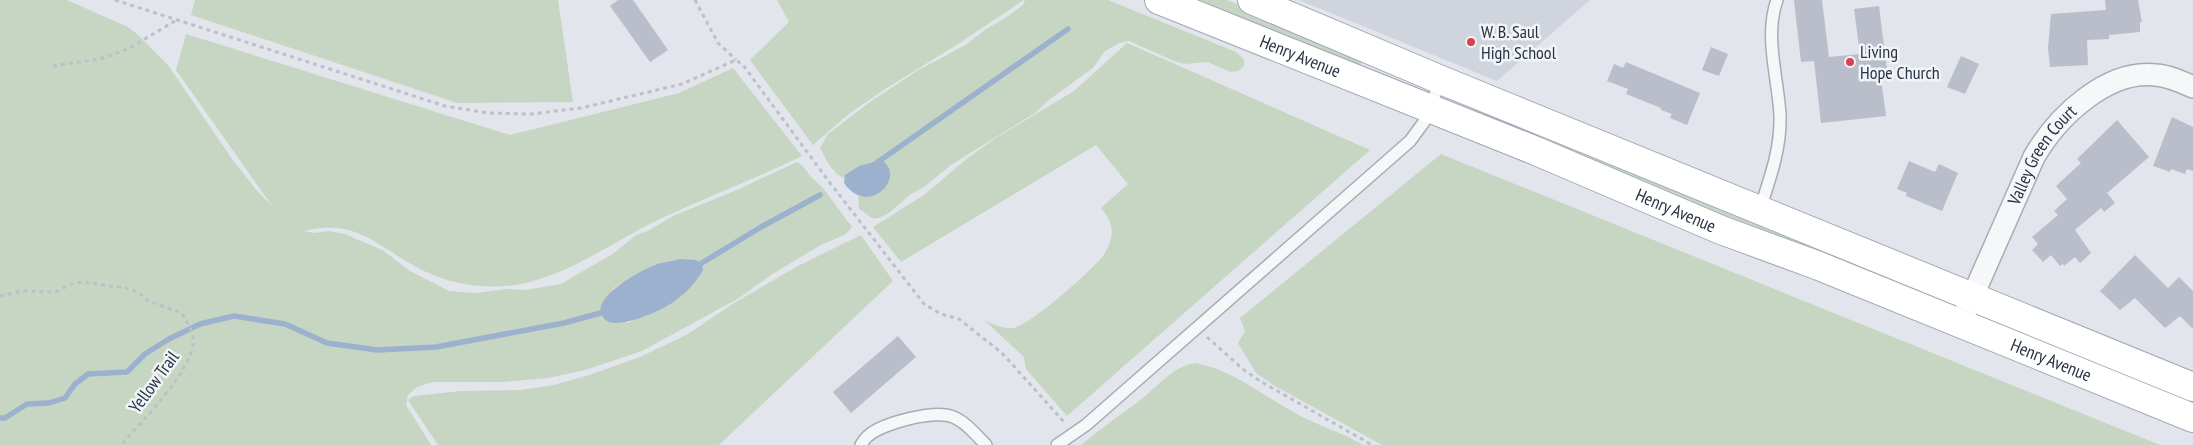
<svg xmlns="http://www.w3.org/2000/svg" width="2193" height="445" font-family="'PT Sans Narrow',sans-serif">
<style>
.built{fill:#d0d4dd}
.green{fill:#c7d6c3;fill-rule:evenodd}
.water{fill:#9cb1cd}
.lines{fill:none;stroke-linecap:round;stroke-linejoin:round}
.stream{stroke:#9cb1cd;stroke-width:5.5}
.building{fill:#b9beca}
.lane-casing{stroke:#a7acb6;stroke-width:14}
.street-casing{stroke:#a7acb6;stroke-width:24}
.primary-casing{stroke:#a1a9b8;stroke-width:30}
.path{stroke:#bdc0c7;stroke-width:3;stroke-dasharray:4 4;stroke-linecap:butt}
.lane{stroke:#f6f7f9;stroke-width:11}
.street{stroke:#f6f7f9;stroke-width:21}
.primary{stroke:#fff;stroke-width:28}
.poi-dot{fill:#d54350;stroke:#f2f5f8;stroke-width:2}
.labels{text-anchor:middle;stroke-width:5;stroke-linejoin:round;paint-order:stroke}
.poi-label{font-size:18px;fill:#293245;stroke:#f2f5f8;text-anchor:start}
.street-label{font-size:18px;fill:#293245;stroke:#f2f5f8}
</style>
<rect width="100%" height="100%" fill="#e2e5eb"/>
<path class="built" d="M 1299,0 L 1590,0 L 1497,81 Z"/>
<path class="green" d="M 0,0 L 67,0 L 128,27 L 137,34 L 168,65 L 232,159 L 258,192 L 272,206 L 176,70 L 186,34 L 510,135 L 679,93 L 733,68 L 802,156 C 755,179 707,197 660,219 C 603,246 549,292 482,286 C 461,285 439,279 420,269 C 376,246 358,218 303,231 L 314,233 L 329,231 L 345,234 L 384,251 L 410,271 L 449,291 L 474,293 L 507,289 L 525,290 L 561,284 L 614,253 L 636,235 L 648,231 L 673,216 L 739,189 L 797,162 L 802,165 L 811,177 L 823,188 L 852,227 L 846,234 L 819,246 L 771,275 L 739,298 L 642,351 L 585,370 L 548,378 L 503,382 L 433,382 L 417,387 L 408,395 L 406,405 L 431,445 L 0,445 ZM 656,264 L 670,305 L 627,323 L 614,288 Z
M 195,0 L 558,0 L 573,102 L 457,103 L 191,15 Z
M 777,0 L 1024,0 L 958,44 L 882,91 L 850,113 L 813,145 L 750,60 L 789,22 Z
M 1025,0 L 1108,0 L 1236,52 L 1244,59 L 1244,66 L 1238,71 L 1230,72 L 1208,62 L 1185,64 L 1174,61 L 1129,41 L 1119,43 L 1105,51 L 1093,68 L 1050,99 L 1035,113 L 951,165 L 924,187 L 911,194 L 889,213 L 879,218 L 872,218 L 859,209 L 858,196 L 875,195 L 889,179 L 889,171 L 859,166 L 843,178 L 837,174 L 829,165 L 820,148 L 828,134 L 870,102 L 917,71 L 967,44 L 986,29 L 1007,17 L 1023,5 Z
M 1184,0 L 1227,0 L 1280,21 L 1362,61 L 1358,67 Z
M 1127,43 L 1370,150 L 1067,416 L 1026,369 L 1024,357 L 984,320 C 993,324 1003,329 1013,328 C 1031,325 1090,272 1103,256 C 1115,237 1115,225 1101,208 L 1128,184 L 1096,145 L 901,262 L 873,227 L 924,195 L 969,157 L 996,138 L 1074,91 Z
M 1475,108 L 1893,278 L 1867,276 L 1473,113 Z
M 1441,154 L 2160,445 L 1382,445 L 1275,386 L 1256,373 L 1238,343 L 1245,331 L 1240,318 Z
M 861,235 L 893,281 L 719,445 L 438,445 L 408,400 L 414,396 L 461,391 L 520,390 L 554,385 L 589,375 L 640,357 L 688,334 L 734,303 L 798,266 Z
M 1196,363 C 1235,371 1263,396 1297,414 C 1318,426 1342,432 1363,445 L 1081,445 C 1100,429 1119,416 1139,401 C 1157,388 1173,365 1196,363 Z"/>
<path class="water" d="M 881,160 C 908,175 869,219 844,183 L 845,175 L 859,166 Z
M 680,259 L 696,260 L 702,264 L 703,270 C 696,283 684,295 672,303 C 661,311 619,329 607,321 C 580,302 643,269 657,264 C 665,262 673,261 680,259 Z"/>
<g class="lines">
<path class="stream" d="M 875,164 L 1068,29
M 697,266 L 761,227 L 820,195
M 0,418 L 5,418 L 27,404 L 49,403 L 65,398 L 75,384 L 88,374 L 127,372 L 145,354 L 169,339 L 200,324 L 234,316 L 285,324 L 327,343 L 377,350 L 436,347 L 564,323 L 608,311"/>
</g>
<path class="building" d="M 618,0 L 633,0 L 668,50 L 650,62 L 610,6 Z
M 1794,0 L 1822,0 L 1829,57 L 1860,54 L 1854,9 L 1879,6 L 1888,78 L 1881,79 L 1886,116 L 1821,123 L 1814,61 L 1801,62 Z
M 2105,0 L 2138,0 L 2142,22 L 2140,22 L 2140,32 L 2109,35 L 2109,39 L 2087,40 L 2088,65 L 2050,67 L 2048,48 L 2051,14 L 2106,10 Z
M 1711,47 L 1728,54 L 1719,76 L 1702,70 Z
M 1961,56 L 1979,64 L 1965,94 L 1947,87 Z
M 1626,62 L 1700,93 L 1687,125 L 1670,118 L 1672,114 L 1661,110 L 1661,108 L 1626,94 L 1628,89 L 1607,81 L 1614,64 L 1623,68 Z
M 2172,117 L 2193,127 L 2193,171 L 2187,169 L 2185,174 L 2171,169 L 2170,172 L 2153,166 Z
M 2117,120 L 2149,157 L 2107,193 L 2115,203 L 2104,212 L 2101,208 L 2075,230 L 2091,253 L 2080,263 L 2075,257 L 2064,266 L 2063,264 L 2060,266 L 2051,255 L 2043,262 L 2032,250 L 2038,244 L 2032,237 L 2058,215 L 2054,211 L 2067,199 L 2056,186 L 2081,163 L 2077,159 Z
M 1909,161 L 1935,172 L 1939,164 L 1958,173 L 1942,211 L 1906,196 L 1907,193 L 1897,189 Z
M 2135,255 L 2168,288 L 2179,277 L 2193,291 L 2193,329 L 2180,316 L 2165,328 L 2135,298 L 2120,310 L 2100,291 Z
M 898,336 L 916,357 L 851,413 L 833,392 Z"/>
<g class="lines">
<defs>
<path id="lane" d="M 1760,209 C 1770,178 1781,149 1780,115 C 1778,77 1764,37 1777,0
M 861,445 C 863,442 865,438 868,436 C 882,423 936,409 953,417 C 966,422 976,435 986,445
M 1057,445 L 1086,425 L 1410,141 L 1424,122 L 1441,80"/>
<g id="street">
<path id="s1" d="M 1966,311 L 2034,157 C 2057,117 2107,69 2156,75 C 2169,76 2182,82 2193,87"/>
</g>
<g id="primary">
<path id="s2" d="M 1159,0 L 1536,151 L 1721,230 L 1819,266 L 2193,418"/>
<path d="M 1252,0 L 1441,80 L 2193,387"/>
</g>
</defs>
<use href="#lane" class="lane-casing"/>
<use href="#street" class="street-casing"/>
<use href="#primary" class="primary-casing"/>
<path class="path" d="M 115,0 L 445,106 L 488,113 L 531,114 L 581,108 L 682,84 L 736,60 L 743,65 L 827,179 L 924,304 L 941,314 L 959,319 L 1002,353 L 1065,423
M 695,0 L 718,43 L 736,60
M 53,66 L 100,59 L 128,49 L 175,21
M 0,296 L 22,291 L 55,292 L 74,283 L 83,282 L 126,288 L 138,292 L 148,301 L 182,313 C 186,321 192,329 193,338 C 197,367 140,423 121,445
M 1207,337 L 1244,370 L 1260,381 L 1372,445"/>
<use href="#lane" class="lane"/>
<use href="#street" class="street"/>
<use href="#primary" class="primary"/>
</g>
<g class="poi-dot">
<circle cx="1471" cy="42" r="5"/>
<circle cx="1850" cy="62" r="5"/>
</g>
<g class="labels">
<g class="poi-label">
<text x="1481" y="38">W. B. Saul<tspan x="1481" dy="21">High School</tspan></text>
<text x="1860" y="58">Living<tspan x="1860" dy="21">Hope Church</tspan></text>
</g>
<g class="street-label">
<text dy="6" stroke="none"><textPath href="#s2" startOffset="152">Henry Avenue</textPath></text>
<text dy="6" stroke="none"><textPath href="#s1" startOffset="174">Valley Green Court</textPath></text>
<text dy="6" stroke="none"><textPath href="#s2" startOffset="558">Henry Avenue</textPath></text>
<text dy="6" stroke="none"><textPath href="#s2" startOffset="962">Henry Avenue</textPath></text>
<text transform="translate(154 382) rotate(-54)" y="6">Yellow Trail</text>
</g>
</g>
</svg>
